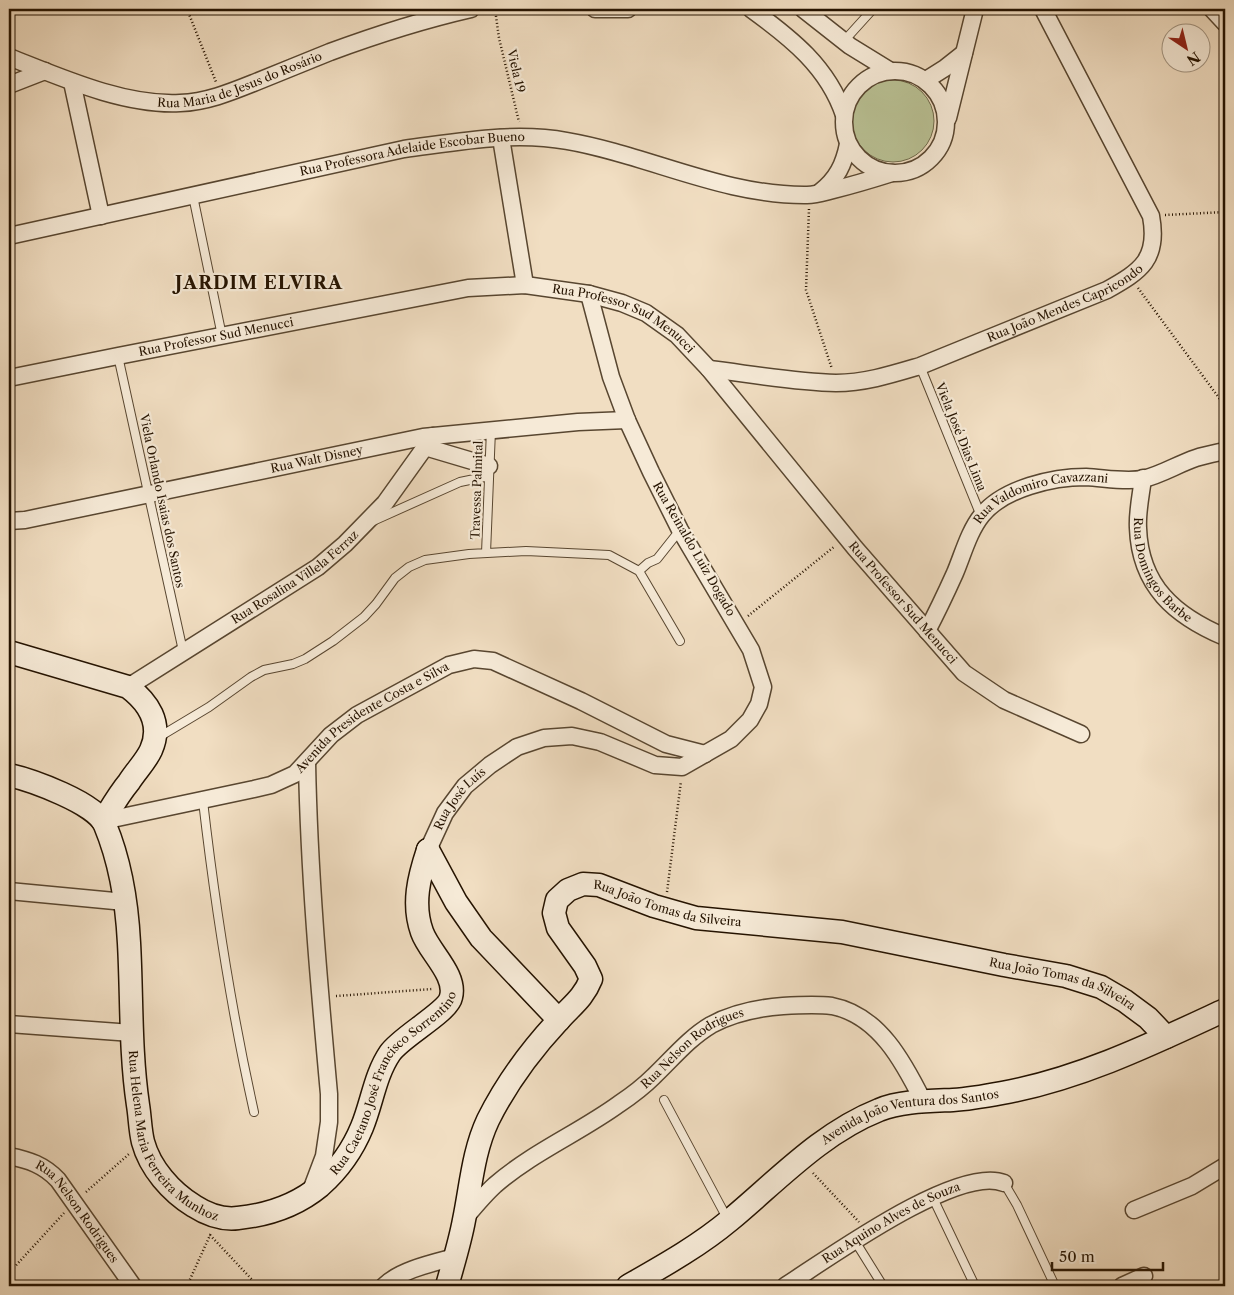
<svg xmlns="http://www.w3.org/2000/svg" width="1234" height="1295" font-family="'Libre Caslon Text',serif">
<style>
.green{fill:#b9c194;stroke:#6f6a4a}
.lines{fill:none;stroke-linecap:round;stroke-linejoin:round}
.lane-casing{stroke:#584630;stroke-width:10}
.street-casing{stroke:#584630;stroke-width:19}
.secondary-casing{stroke:#251300;stroke-width:25}
.path{stroke:#251300;stroke-width:2.5;stroke-dasharray:1 2.5;stroke-linecap:butt}
.lane{stroke:#f6ead7;stroke-width:8}
.street{stroke:#f6ead7;stroke-width:16}
.secondary{stroke:#f6ead7;stroke-width:22}
.labels{text-anchor:middle;stroke-width:4.5;stroke-linejoin:round;paint-order:stroke}
.street-label{font-size:12px;fill:#251300;stroke:#f6ead7}
.district-label{font-size:18px;font-weight:bold;letter-spacing:1px;fill:#251300;stroke:#f6ead7}
</style>
<rect width="100%" height="100%" fill="#f1dec2"/>
<filter id="stains"><feTurbulence type="fractalNoise" baseFrequency=".004" numOctaves="4"/><feColorMatrix values="0 0 0 0 .2 0 0 0 0 .09 0 0 0 0 .02 0 0 0 .5 -.17"/></filter>
<radialGradient id="worn" r=".72"><stop offset=".6" stop-color="#630" stop-opacity="0"/><stop offset="1" stop-color="#630" stop-opacity=".3"/></radialGradient>
<path class="green" d="M852 121a41 41 0 1 1 82 0a41 41 0 1 1-82 0Z"/>
<g class="lines">
<defs>
<path id="lane" d="M 844,41 L 873,9
M 193,196 L 222,336
M 118,356 L 183,651
M 920,366 L 981,516
M 373,521 L 460,482 L 489,476
M 486,553 L 491,430
M 639,571 L 648,563 L 657,559 L 680,530
M 159,737 L 209,707 L 251,677 L 264,670 L 293,664 L 305,659 L 333,641 L 364,617 L 376,604 L 395,578 L 409,567 L 425,560 L 469,554 L 526,551 L 609,555 L 639,571 L 680,641
M 203,801 C 215,905 231,1009 254,1112
M 664,1100 L 728,1220
M 1004,1183 L 1017,1205 L 1055,1286
M 932,1196 L 975,1286
M 855,1241 L 883,1286"/>
<g id="street">
<path d="M 595,9 L 628,9"/>
<path d="M 751,9 C 791,38 828,67 844,115"/>
<path d="M 803,9 L 850,46 L 889,70"/>
<path d="M 1212,9 L 1225,23"/>
<path id="s1" d="M 9,57 C 60,77 124,106 180,103 C 207,102 231,92 256,82 C 281,72 305,62 330,52 C 376,35 423,20 471,9"/>
<circle cx="895" cy="122" r="51"/>
<path d="M 926,80 L 945,68 L 964,53"/>
<path d="M 72,82 L 101,216"/>
<path d="M 9,85 L 45,71"/>
<path d="M 948,118 L 975,9"/>
<path d="M 501,138 L 525,285"/>
<path d="M 820,192 C 837,179 844,164 848,144"/>
<path id="s2" d="M 9,236 L 404,149 C 458,142 513,131 567,141 C 648,155 724,196 807,195 C 816,195 825,192 833,190 C 853,185 873,179 892,173"/>
<path id="s3" d="M 709,369 C 750,374 795,382 836,383 C 865,383 893,374 920,366 L 1107,290 C 1141,271 1159,259 1151,216 L 1043,9"/>
<path id="s4" d="M 9,378 L 118,356 L 468,288 L 525,285 L 589,294 L 622,303 L 646,313 L 677,335 L 709,369 L 855,548 L 964,673 L 1004,700 L 1081,734"/>
<path d="M 425,447 L 489,466"/>
<path id="s5" d="M 1143,478 C 1141,495 1137,512 1138,528 C 1140,586 1175,616 1225,637"/>
<path id="s6" d="M 9,521 L 25,520 L 423,437 L 578,422 L 627,420"/>
<path id="s7" d="M 927,631 C 937,612 946,593 955,573 C 963,554 969,531 982,515 C 1004,488 1053,477 1086,477 C 1105,478 1124,482 1143,479 C 1161,475 1178,464 1196,458 C 1205,455 1216,453 1225,451"/>
<path id="s8" d="M 128,687 L 318,567 L 345,544 L 385,503 L 433,436"/>
<path d="M 307,762 C 309,873 319,984 329,1094 L 329,1122 L 324,1156 L 310,1193"/>
<path id="s9" d="M 103,821 L 254,789 L 271,785 L 295,774 L 331,735 L 357,715 L 449,665 L 474,659 L 493,661 L 581,701 L 666,744 L 705,754"/>
<path id="s10" d="M 428,850 L 445,813 L 465,786 L 490,765 L 517,747 L 544,738 L 572,736 L 600,742 L 655,765 L 682,767 L 731,739 L 750,720 L 759,704 L 763,687 L 751,650 L 680,530 L 651,472 L 627,420 L 611,377 L 589,294"/>
<path d="M 9,891 L 125,902"/>
<path d="M 9,1024 L 132,1033"/>
<path id="s11" d="M 9,1156 C 29,1160 44,1165 58,1180 L 133,1286"/>
<path d="M 1134,1210 L 1192,1186 L 1225,1166"/>
<path id="s12" d="M 465,1218 C 475,1206 484,1195 495,1185 C 533,1152 579,1133 619,1104 C 631,1096 644,1086 654,1076 C 672,1059 689,1038 711,1025 C 733,1013 757,1008 783,1006 C 799,1005 816,1004 832,1006 C 879,1015 904,1063 923,1101"/>
<path d="M 384,1286 C 400,1270 433,1263 455,1257"/>
<path id="s13" d="M 785,1286 C 826,1260 958,1164 1004,1183"/>
<path d="M 1122,1286 L 1144,1276"/>
</g>
<g id="secondary">
<path d="M 9,652 L 128,687 C 148,702 163,723 151,750 C 146,761 136,771 129,782 C 119,794 111,808 103,821"/>
<path id="s14" d="M 9,775 C 31,780 96,803 105,825 C 120,861 127,904 129,943 C 132,997 130,1051 138,1105 C 140,1117 140,1130 143,1142 C 150,1168 171,1192 194,1206 C 208,1215 222,1220 238,1218 C 268,1215 297,1205 320,1186 C 338,1170 353,1149 362,1127 C 372,1103 375,1075 390,1053 C 402,1036 448,1012 451,997 C 457,975 429,952 422,932 C 412,904 419,877 428,850"/>
<path d="M 428,850 L 456,902 L 481,938 L 559,1020"/>
<path id="s15" d="M 447,1286 C 453,1264 460,1242 464,1220 C 471,1186 473,1152 488,1120 C 506,1084 531,1050 558,1021 C 571,1006 583,999 591,979 L 585,966 L 558,928 L 554,913 L 557,900 L 568,890 L 583,884 L 599,885 L 654,906 L 696,918 L 842,932 L 1004,965 L 1066,976 L 1101,987 L 1125,1001 L 1148,1018 L 1166,1037"/>
<path id="s16" d="M 628,1286 C 663,1266 699,1246 730,1220 C 777,1181 821,1133 879,1110 C 900,1101 930,1101 953,1100 C 969,1099 986,1096 1002,1093 C 1080,1079 1154,1043 1225,1010"/>
</g>
</defs>
<use href="#lane" class="lane-casing"/>
<use href="#street" class="street-casing"/>
<use href="#secondary" class="secondary-casing"/>
<path class="path" d="M 187,9 L 216,82
M 495,9 L 499,38 L 519,122
M 809,209 L 806,290 L 832,369
M 1165,215 L 1225,212
M 1138,288 L 1225,406
M 748,616 L 835,546
M 667,892 L 681,781
M 336,996 L 432,989
M 813,1173 L 859,1222
M 86,1192 L 129,1154
M 210,1235 L 258,1286
M 9,1273 L 64,1213
M 187,1286 L 211,1233"/>
<use href="#lane" class="lane"/>
<use href="#street" class="street"/>
<use href="#secondary" class="secondary"/>
</g>
<g class="labels">
<g class="street-label">
<text transform="translate(516 71) rotate(77)" y="4">Viela 19</text>
<text dy="4" stroke="none"><textPath href="#s1" startOffset="242">Rua Maria de Jesus do Rosário</textPath></text>
<text dy="4" stroke="none"><textPath href="#s2" startOffset="412">Rua Professora Adelaide Escobar Bueno</textPath></text>
<text dy="4" stroke="none"><textPath href="#s3" startOffset="372">Rua João Mendes Capricondo</textPath></text>
<text dy="4" stroke="none"><textPath href="#s4" startOffset="631">Rua Professor Sud Menucci</textPath></text>
<text dy="4" stroke="none"><textPath href="#s4" startOffset="211">Rua Professor Sud Menucci</textPath></text>
<text transform="translate(961 437) rotate(68)" y="4">Viela José Dias Lima</text>
<text dy="4" stroke="none"><textPath href="#s6" startOffset="314">Rua Walt Disney</textPath></text>
<text transform="translate(477 490) rotate(-88)" y="4">Travessa Palmital</text>
<text transform="translate(162 501) rotate(78)" y="4">Viela Orlando Isaias dos Santos</text>
<text dy="4" stroke="none"><textPath href="#s7" startOffset="192">Rua Valdomiro Cavazzani</textPath></text>
<text transform="translate(694 549) rotate(60)" y="4">Rua Reinaldo Luiz Dogado</text>
<text dy="4" stroke="none"><textPath href="#s5" startOffset="100">Rua Domingos Barbe</textPath></text>
<text dy="4" stroke="none"><textPath href="#s8" startOffset="200">Rua Rosalina Villela Ferraz</textPath></text>
<text dy="4" stroke="none"><textPath href="#s4" startOffset="1038">Rua Professor Sud Menucci</textPath></text>
<text dy="4" stroke="none"><textPath href="#s9" startOffset="295">Avenida Presidente Costa e Silva</textPath></text>
<text dy="4" stroke="none"><textPath href="#s10" startOffset="61">Rua José Luís</textPath></text>
<text dy="4" stroke="none"><textPath href="#s15" startOffset="555">Rua João Tomas da Silveira</textPath></text>
<text dy="4" stroke="none"><textPath href="#s15" startOffset="960">Rua João Tomas da Silveira</textPath></text>
<text dy="4" stroke="none"><textPath href="#s12" startOffset="286">Rua Nelson Rodrigues</textPath></text>
<text dy="4" stroke="none"><textPath href="#s14" startOffset="780">Rua Caetano José Francisco Sorrentino</textPath></text>
<text dy="4" stroke="none"><textPath href="#s16" startOffset="336">Avenida João Ventura dos Santos</textPath></text>
<text dy="4" stroke="none"><textPath href="#s14" startOffset="440">Rua Helena Maria Ferreira Munhoz</textPath></text>
<text dy="4" stroke="none"><textPath href="#s11" startOffset="92">Rua Nelson Rodrigues</textPath></text>
<text dy="4" stroke="none"><textPath href="#s13" startOffset="124">Rua Aquino Alves de Souza</textPath></text>
</g>
<g class="district-label">
<text x="259" y="289">JARDIM ELVIRA</text>
</g>
</g>
<rect width="1234" height="1295" fill="none" stroke="#f1dec2" stroke-width="30"/>
<rect x="10" y="10" width="1214" height="1275" fill="none" stroke="#251300" stroke-width="2.5"/>
<rect x="15" y="15" width="1204" height="1265" fill="none" stroke="#251300"/>
<g transform="translate(1186 48) rotate(145)"><circle r="24" fill="#f6ead7" stroke="#a29481"/>
<path d="M0-4L9 19L0 12L-9 19Z" fill="#8f2418"/>
<text y="-8" font-size="14" font-weight="bold" text-anchor="middle" fill="#251300">N</text>
</g>
<path d="M1052 1262v8h111v-8" fill="none" stroke="#251300" stroke-width="2.5"/>
<text x="1059" y="1262" font-size="15" fill="#251300" stroke="#f6ead7" stroke-width="4" paint-order="stroke">50 m</text>
<rect width="100%" height="100%" filter="url(#stains)"/>
<rect width="100%" height="100%" fill="url(#worn)"/>
</svg>
